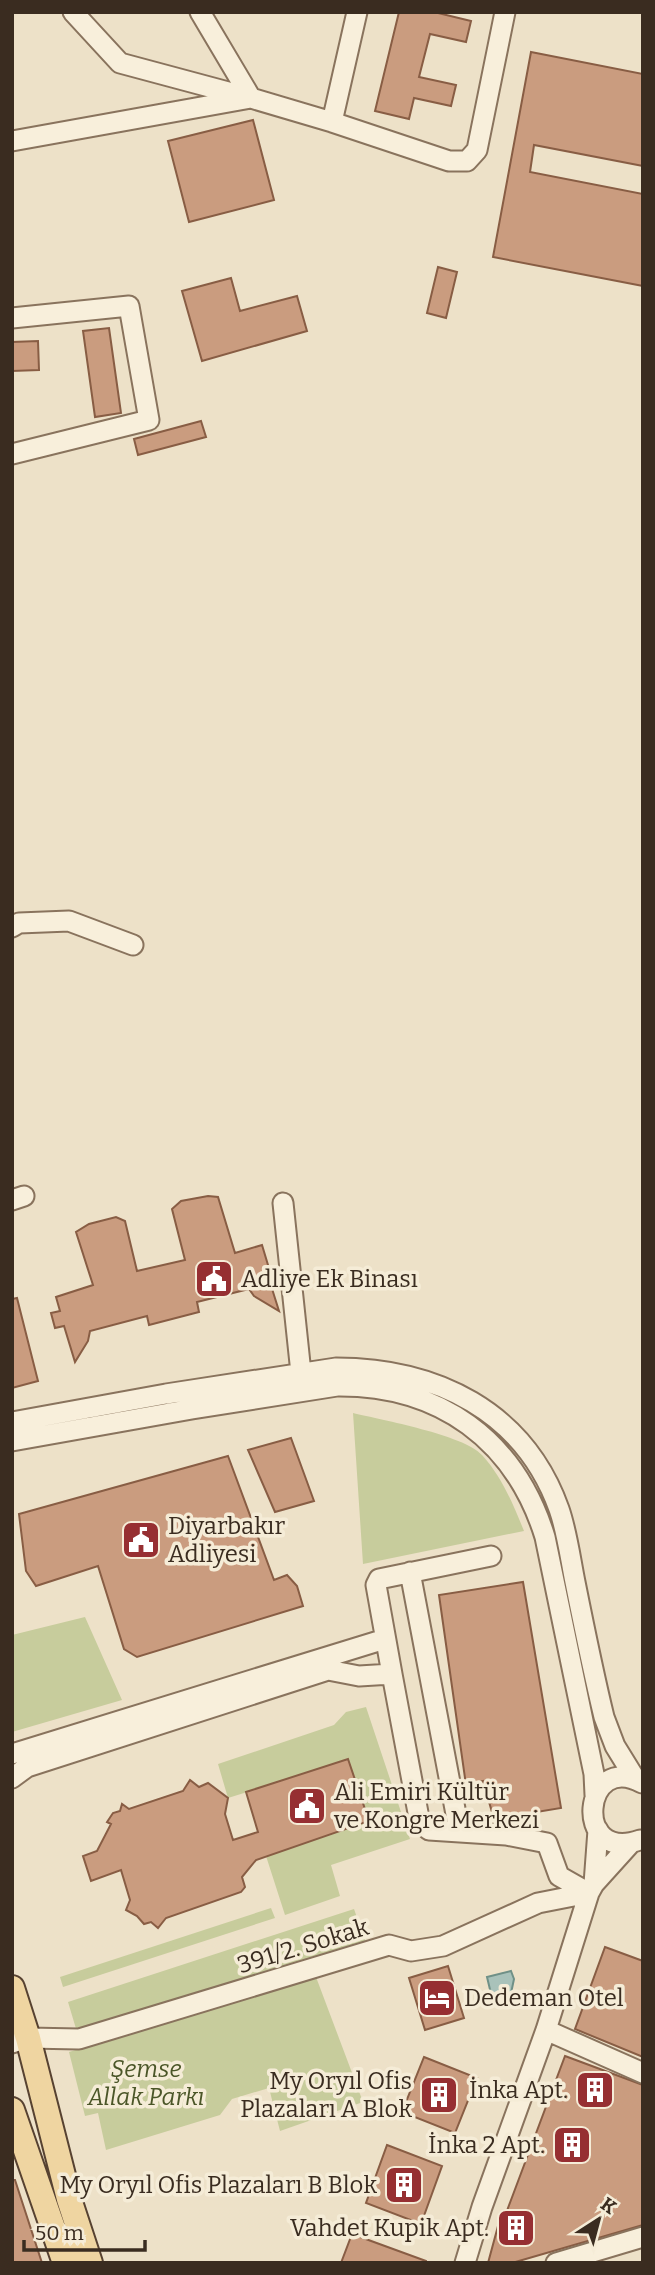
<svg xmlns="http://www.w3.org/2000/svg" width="655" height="2275" font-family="Bitter,serif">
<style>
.green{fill:#c7cc9c}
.water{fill:#a9c2ba;stroke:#6f9087;stroke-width:2}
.building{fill:#ca9c7f;stroke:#885d44;stroke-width:2}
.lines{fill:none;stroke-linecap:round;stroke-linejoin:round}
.minor-casing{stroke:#89735d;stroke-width:23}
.major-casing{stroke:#574231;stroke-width:28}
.minor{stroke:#f8efdb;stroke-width:19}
.major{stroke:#efd5a1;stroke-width:24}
.labels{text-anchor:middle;stroke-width:7;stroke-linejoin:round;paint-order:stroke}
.poi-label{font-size:24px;fill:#3a2c20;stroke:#f5ecd7;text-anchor:end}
.street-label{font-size:24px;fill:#3a2c20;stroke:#f5ecd7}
.park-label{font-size:24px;font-style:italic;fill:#4b5628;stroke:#f5ecd7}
</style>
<rect width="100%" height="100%" fill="#ede1c8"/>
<path class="green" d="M 353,1413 C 382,1420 464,1435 482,1455 C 502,1477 513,1504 524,1531 L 363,1564 Z
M 85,1617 L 122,1700 L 12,1732 L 12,1635 Z
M 366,1707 L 410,1839 L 331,1865 L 340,1896 L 285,1915 L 266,1856 L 348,1760 L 228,1798 L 218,1764 L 334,1725 L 346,1712 Z
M 271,1908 L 275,1918 L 63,1987 L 60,1977 Z
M 354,1909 L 366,1943 L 77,2032 L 68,2002 Z
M 316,1977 L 363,2102 L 280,2131 L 269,2088 L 232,2099 L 220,2115 L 106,2150 L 98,2113 L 85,2116 L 69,2052 Z"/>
<path class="water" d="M 511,1971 L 514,1979 L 510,1998 L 493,2002 L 487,1977 Z"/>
<path class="building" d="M 399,12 L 434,12 L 471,21 L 466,42 L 430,34 L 419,77 L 456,85 L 451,106 L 414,98 L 409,119 L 375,111 Z
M 531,52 L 643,74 L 643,166 L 534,145 L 530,172 L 643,194 L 643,286 L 493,257 Z
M 253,120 L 274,200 L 189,222 L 168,141 Z
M 438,267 L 457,272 L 446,318 L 427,313 Z
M 231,278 L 240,311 L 297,296 L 307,331 L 202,361 L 182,291 Z
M 109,328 L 121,413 L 95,417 L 83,331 Z
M 38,341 L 39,370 L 12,371 L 12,342 Z
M 201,421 L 206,437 L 138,455 L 134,439 Z
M 208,1196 L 218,1197 L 235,1253 L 262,1245 L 271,1275 L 268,1276 L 279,1311 L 254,1296 L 249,1289 L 197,1302 L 199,1312 L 149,1325 L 147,1316 L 90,1331 L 88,1341 L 75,1362 L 64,1326 L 55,1328 L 51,1313 L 60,1311 L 56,1297 L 93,1285 L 76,1232 L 89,1224 L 116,1217 L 125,1221 L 137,1271 L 185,1260 L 172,1209 L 181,1201 Z
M 17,1298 L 38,1381 L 12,1388 L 12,1299 Z
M 291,1438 L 314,1501 L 275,1512 L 248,1450 Z
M 228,1456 L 274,1580 L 287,1575 L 297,1586 L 303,1606 L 137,1657 L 124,1649 L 98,1566 L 36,1586 L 26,1571 L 19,1514 Z
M 523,1582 L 561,1808 L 494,1819 L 483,1781 L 466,1785 L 439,1595 Z
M 348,1759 L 369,1821 L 256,1860 L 242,1877 L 245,1887 L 241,1892 L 166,1918 L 158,1928 L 151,1922 L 144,1924 L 137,1916 L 126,1910 L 130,1900 L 121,1870 L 91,1881 L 83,1856 L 97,1851 L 111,1824 L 107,1822 L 113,1813 L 120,1811 L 122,1804 L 129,1809 L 183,1791 L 190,1780 L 199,1787 L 208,1783 L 228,1798 L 225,1814 L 233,1840 L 258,1832 L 246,1792 Z
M 605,1947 L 643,1961 L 643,2057 L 575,2029 Z
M 448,1966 L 464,2018 L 425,2030 L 409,1978 Z
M 565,2056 L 643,2085 L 643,2225 L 512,2263 L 488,2263 L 501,2215 L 505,2216 Z
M 424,2057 L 477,2078 L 455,2133 L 402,2112 Z
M 387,2145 L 442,2166 L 421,2224 L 366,2203 Z
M 12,2180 L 15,2180 L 42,2263 L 12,2263 Z
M 352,2234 L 426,2261 L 426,2263 L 341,2263 Z"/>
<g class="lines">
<defs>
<path id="minor" d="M 73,12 L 120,63 L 243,96
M 200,12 L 251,98 L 332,122 L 449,161 L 467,161 L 477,150 L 505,12
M 332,122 L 357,12
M 12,141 L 251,98
M 12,318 L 129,306 L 149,420 L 12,454
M 12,927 L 19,923 L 69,921 L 133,945
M 12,1200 L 24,1196
M 283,1203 L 301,1373
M 12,1422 L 166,1394 L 336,1368 C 436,1368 524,1411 559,1509 C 567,1532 570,1557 575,1582 C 584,1627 593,1672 604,1717 L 615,1746 L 636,1780
M 12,1441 L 192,1409 L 337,1386 C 440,1385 515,1440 545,1537 L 594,1774 L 595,1795
M 410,1572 L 459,1830
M 392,1674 L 376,1585 L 379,1579 L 491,1556
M 12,1754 L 385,1639
M 12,1778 L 27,1767 L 328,1670 L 359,1676 L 392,1674 L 419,1818 L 422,1824 L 429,1830 L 506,1835 L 547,1843 L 559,1876 L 589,1893
M 640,1840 C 571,1864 583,1750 642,1783
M 594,1884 L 598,1830
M 546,2030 L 643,2073
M 12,2043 L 28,2038 L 79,2039 L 389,1945 L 411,1951 L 443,1946 L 538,1903 L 589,1893
M 465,2263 L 482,2207 L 546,2030 L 589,1893 L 594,1884 L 631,1843
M 556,2263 L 643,2237"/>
<path id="major" d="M 12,1988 L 28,2038 L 69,2199 L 90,2263
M 12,2110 L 65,2263"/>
</defs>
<use href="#minor" class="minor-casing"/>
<use href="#major" class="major-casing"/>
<use href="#minor" class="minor"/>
<use href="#major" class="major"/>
</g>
<defs>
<symbol id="civic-square" viewBox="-11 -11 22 22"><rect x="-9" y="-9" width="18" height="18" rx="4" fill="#962f32" stroke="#f5ecd7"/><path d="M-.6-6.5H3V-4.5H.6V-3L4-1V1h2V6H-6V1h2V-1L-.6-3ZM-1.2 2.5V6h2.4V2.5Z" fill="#fff"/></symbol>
<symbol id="hotel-square" viewBox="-11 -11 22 22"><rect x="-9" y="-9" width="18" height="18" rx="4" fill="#962f32" stroke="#f5ecd7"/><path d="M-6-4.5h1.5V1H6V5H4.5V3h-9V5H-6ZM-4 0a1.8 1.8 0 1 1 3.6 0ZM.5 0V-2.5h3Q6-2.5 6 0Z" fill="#fff"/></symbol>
<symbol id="building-square" viewBox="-11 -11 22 22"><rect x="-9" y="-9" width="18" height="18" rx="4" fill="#962f32" stroke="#f5ecd7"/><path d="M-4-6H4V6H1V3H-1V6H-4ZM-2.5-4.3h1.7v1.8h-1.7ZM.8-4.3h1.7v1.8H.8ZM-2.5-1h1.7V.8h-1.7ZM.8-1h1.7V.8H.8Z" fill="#fff"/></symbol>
</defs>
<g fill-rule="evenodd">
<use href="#civic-square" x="192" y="1257" width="44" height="44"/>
<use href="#civic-square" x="119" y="1518" width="44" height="44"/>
<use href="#civic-square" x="285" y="1784" width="44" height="44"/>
<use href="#hotel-square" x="415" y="1976" width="44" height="44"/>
<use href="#building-square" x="573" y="2068" width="44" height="44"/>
<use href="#building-square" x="417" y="2073" width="44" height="44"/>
<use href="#building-square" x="550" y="2123" width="44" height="44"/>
<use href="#building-square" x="382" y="2163" width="44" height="44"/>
<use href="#building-square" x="494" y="2206" width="44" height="44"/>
</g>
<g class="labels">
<g class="poi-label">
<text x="241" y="1287" text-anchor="start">Adliye Ek Binası</text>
<text x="168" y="1534" text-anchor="start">Diyarbakır<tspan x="168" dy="28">Adliyesi</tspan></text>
<text x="334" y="1800" text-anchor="start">Ali Emiri Kültür<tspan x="334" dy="28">ve Kongre Merkezi</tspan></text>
<text x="464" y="2006" text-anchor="start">Dedeman Otel</text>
<text x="412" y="2089">My Oryıl Ofis<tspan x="412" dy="28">Plazaları A Blok</tspan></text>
<text x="568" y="2098">İnka Apt.</text>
<text x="545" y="2153">İnka 2 Apt.</text>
<text x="377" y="2193">My Oryıl Ofis Plazaları B Blok</text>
<text x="489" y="2236">Vahdet Kupik Apt.</text>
</g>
<g class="street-label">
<text transform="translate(303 1946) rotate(-17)" y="8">391/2. Sokak</text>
</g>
<g class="park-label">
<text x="146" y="2077">Şemse<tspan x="146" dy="28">Allak Parkı</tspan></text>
</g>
</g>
<rect width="655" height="2275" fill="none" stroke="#3a2c20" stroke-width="28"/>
<g transform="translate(599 2219) rotate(36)" stroke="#f5ecd7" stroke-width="5" paint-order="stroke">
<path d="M0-5L12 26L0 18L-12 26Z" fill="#3a2c20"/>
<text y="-10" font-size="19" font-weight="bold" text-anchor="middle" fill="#3a2c20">K</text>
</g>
<path d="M24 2240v10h121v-10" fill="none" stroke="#3a2c20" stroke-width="3.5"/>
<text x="35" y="2240" font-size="21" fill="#3a2c20" stroke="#f5ecd7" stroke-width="5" paint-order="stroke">50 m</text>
</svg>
